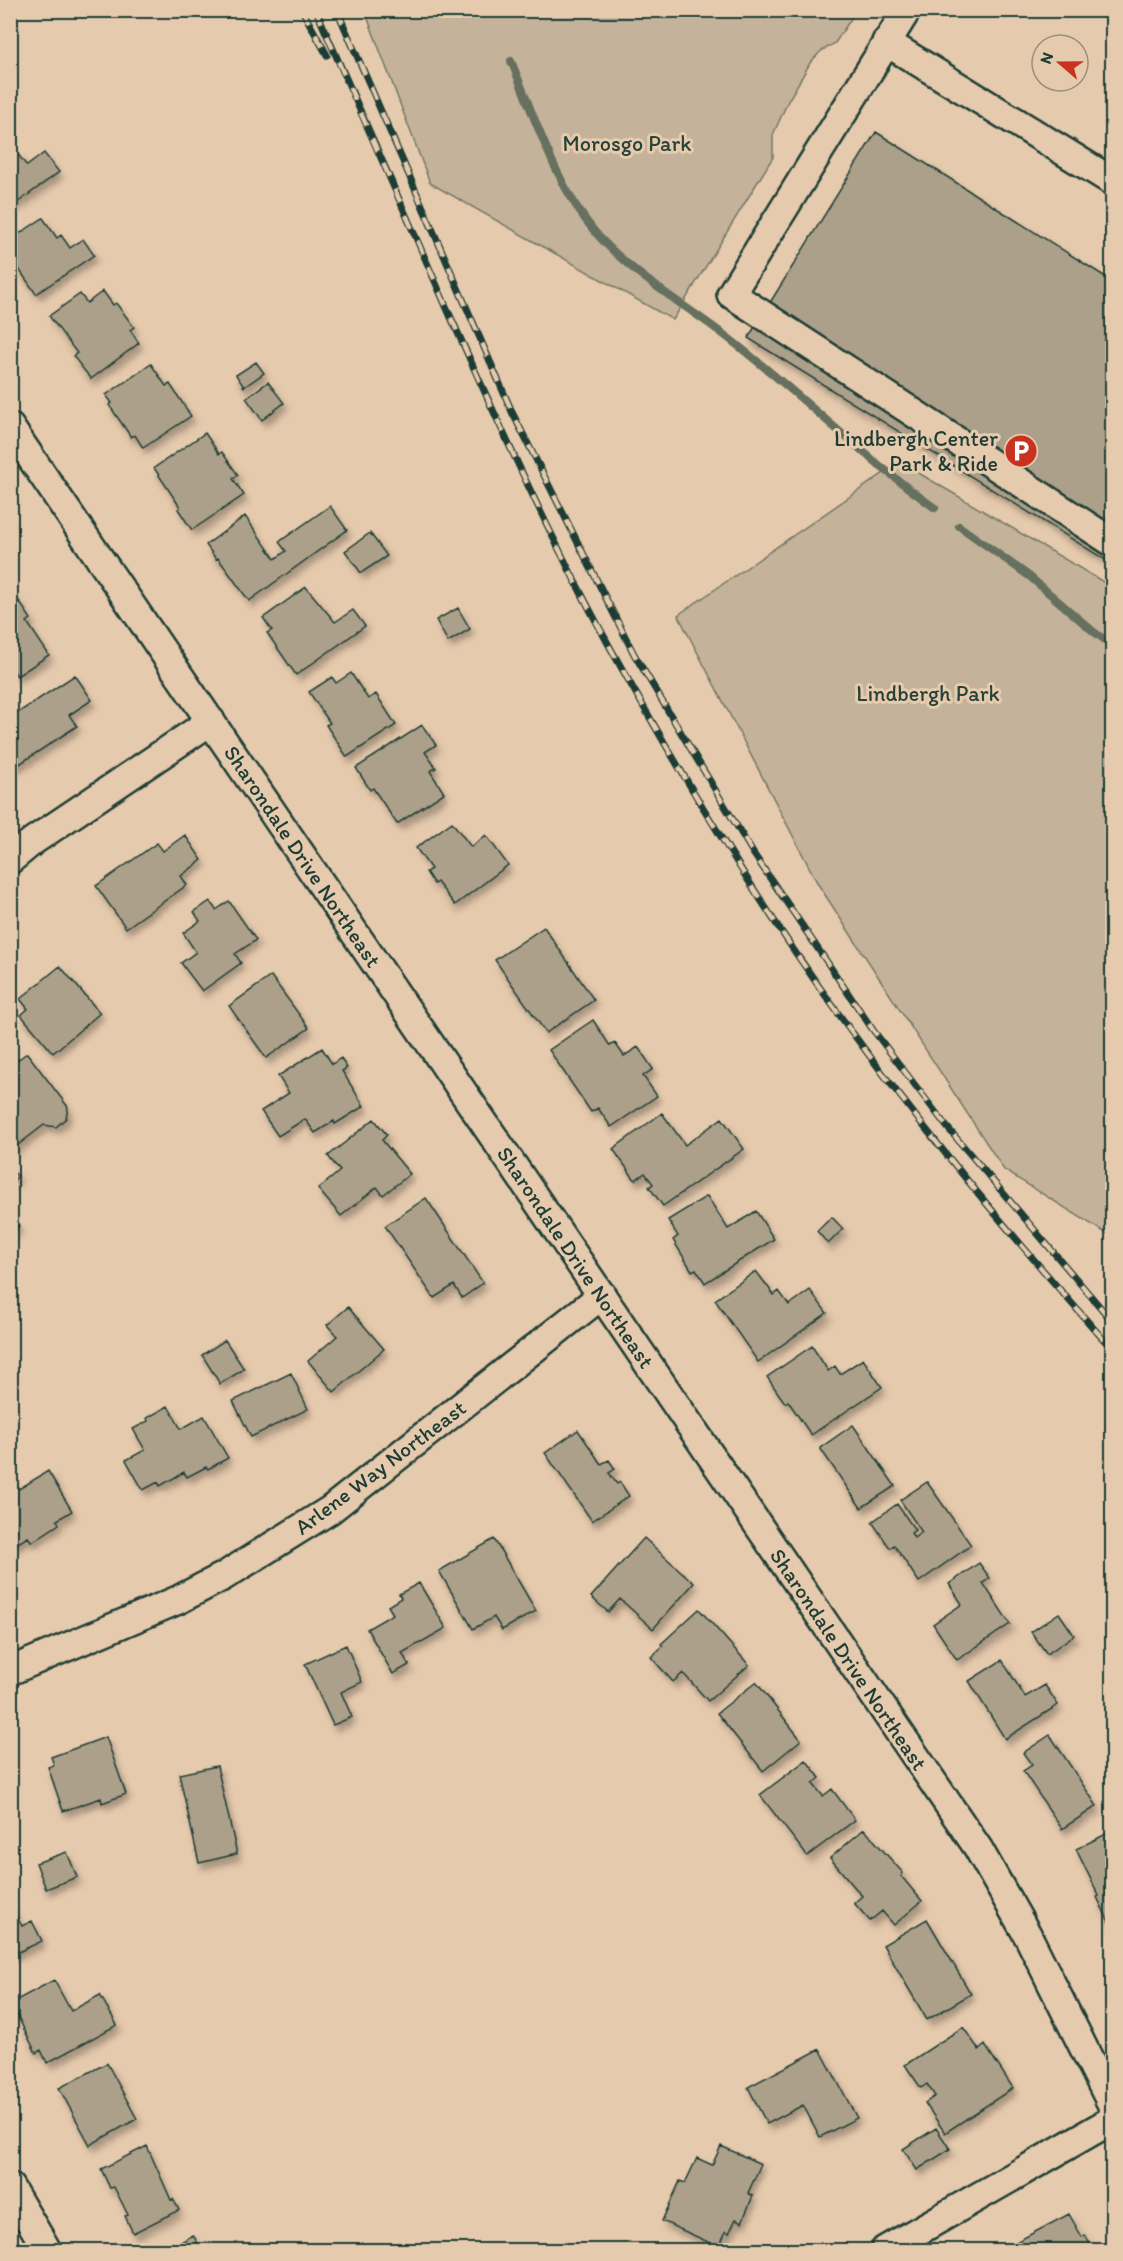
<svg xmlns="http://www.w3.org/2000/svg" width="1123" height="2261" font-family="Itim,sans-serif">
<style>
.green{fill:#c5b29a;stroke:#727867;stroke-width:1.5}
.lines{fill:none;stroke-linecap:round;stroke-linejoin:round}
.stream{stroke:#666f5f;stroke-width:8}
.building{fill:#aca08a;stroke:#1f3d34;stroke-width:1.5;filter:url(#shadow)}
.minor-casing{stroke:#1f3d34;stroke-width:32}
.minor{stroke:#e6caad;stroke-width:27}
.rail-casing{stroke:#1f3d34;stroke-width:7}
.rail{stroke:#e6caad;stroke-width:4.5;stroke-dasharray:14;stroke-linecap:butt}
.labels{text-anchor:middle;stroke-width:6;stroke-linejoin:round;paint-order:stroke}
.park-label{font-size:22px;fill:#274339;stroke:#e6caad}
.poi-label{font-size:22px;fill:#1f3d34;stroke:#e6caad;text-anchor:end}
.street-label{font-size:22px;fill:#1f3d34;stroke:#e6caad}
</style>
<defs>
<filter id="shadow"><feDropShadow dx="3.5" dy="6" stdDeviation="3" flood-color="#0004"/></filter>
</defs>
<rect width="100%" height="100%" fill="#e6caad"/>
<filter id="ink" filterUnits="userSpaceOnUse"><feTurbulence type="fractalNoise" baseFrequency=".0167" numOctaves="2"/><feDisplacementMap in="SourceGraphic" scale="12" xChannelSelector="R" yChannelSelector="G"/><feConvolveMatrix kernelMatrix="1 2 1 2 8 2 1 2 1" color-interpolation-filters="sRGB"/></filter>
<g filter="url(#ink)">
<path class="green" d="M 365,11 L 365,10 L 856,11 L 835,43 L 821,51 L 810,63 L 788,101 L 773,135 L 773,157 L 673,320 L 430,183 Z
M 900,462 L 1112,587 L 1112,1237 L 1004,1170 L 818,884 L 678,615 Z"/>
<g class="lines">
<path class="stream" d="M 511,61 C 535,117 556,186 595,232 C 632,275 683,303 727,337 C 798,392 862,456 935,508
M 959,526 L 1029,576 L 1094,632 L 1112,645"/>
</g>
<path class="building" d="M 876,132 L 1112,281 L 1112,564 L 748,338 Z
M 876,132 L 1112,281 L 1112,564 L 748,338 Z
M 17,153 L 27,166 L 44,153 L 59,172 L 10,208 L 10,154 L 13,156 Z
M 43,218 L 57,238 L 61,235 L 70,248 L 83,239 L 94,255 L 36,294 L 10,256 L 10,247 L 13,245 L 10,240 Z
M 103,291 L 113,305 L 116,303 L 134,327 L 130,330 L 139,343 L 91,379 L 73,356 L 77,353 L 49,316 L 80,294 L 87,303 Z
M 256,362 L 264,373 L 244,387 L 236,375 Z
M 151,364 L 166,386 L 170,384 L 191,416 L 143,448 L 135,435 L 131,437 L 109,405 L 112,403 L 106,395 Z
M 268,382 L 284,403 L 262,420 L 246,398 Z
M 205,433 L 219,454 L 222,452 L 238,475 L 233,479 L 244,495 L 192,530 L 178,509 L 180,507 L 154,468 Z
M 330,506 L 347,530 L 249,601 L 218,558 L 216,559 L 206,545 L 245,516 L 275,559 L 286,551 L 279,542 Z
M 370,533 L 387,556 L 361,573 L 345,551 Z
M 306,587 L 335,622 L 353,610 L 365,626 L 296,675 L 267,633 L 272,630 L 263,618 Z
M 15,595 L 31,619 L 27,622 L 49,655 L 17,676 L 10,666 L 10,598 Z
M 458,608 L 470,629 L 448,642 L 436,620 Z
M 351,673 L 368,699 L 376,694 L 396,725 L 347,757 L 326,725 L 330,723 L 309,692 L 332,677 L 336,683 Z
M 75,675 L 92,700 L 69,715 L 77,726 L 15,767 L 10,761 L 10,718 Z
M 422,725 L 436,745 L 425,752 L 436,768 L 430,771 L 444,793 L 397,824 L 373,788 L 370,790 L 356,768 Z
M 452,822 L 471,847 L 486,835 L 508,865 L 455,905 L 437,882 L 434,884 L 426,872 L 431,869 L 416,848 Z
M 185,835 L 202,860 L 181,876 L 187,885 L 126,928 L 96,886 L 157,843 L 163,851 Z
M 210,901 L 216,910 L 229,901 L 256,940 L 235,954 L 241,963 L 202,991 L 181,963 L 196,952 L 183,933 L 200,921 L 194,912 Z
M 544,927 L 594,1000 L 546,1033 L 495,960 Z
M 60,966 L 100,1013 L 53,1053 L 21,1015 L 28,1009 L 20,999 Z
M 271,976 L 309,1028 L 266,1058 L 229,1006 Z
M 593,1020 L 610,1046 L 615,1043 L 624,1056 L 638,1047 L 653,1069 L 643,1076 L 657,1096 L 611,1127 L 598,1108 L 591,1112 L 549,1050 Z
M 322,1048 L 332,1064 L 341,1058 L 347,1068 L 342,1071 L 364,1106 L 335,1124 L 334,1121 L 315,1133 L 305,1119 L 278,1136 L 261,1111 L 289,1093 L 278,1076 Z
M 27,1053 L 68,1107 L 66,1118 L 56,1127 L 44,1125 L 14,1148 L 10,1143 L 10,1059 L 13,1063 Z
M 662,1113 L 685,1145 L 722,1118 L 744,1149 L 663,1206 L 649,1187 L 653,1184 L 645,1173 L 635,1180 L 613,1149 Z
M 374,1119 L 387,1135 L 382,1140 L 410,1174 L 383,1195 L 377,1187 L 341,1216 L 318,1189 L 340,1171 L 328,1156 Z
M 10,1169 L 18,1176 L 10,1184 Z
M 707,1196 L 728,1229 L 756,1211 L 774,1239 L 705,1283 L 696,1269 L 692,1271 L 673,1240 L 678,1236 L 668,1220 Z
M 426,1198 L 483,1283 L 462,1298 L 454,1285 L 434,1298 L 385,1226 Z
M 832,1217 L 843,1229 L 828,1244 L 817,1231 Z
M 10,1218 L 19,1226 L 10,1235 Z
M 756,1271 L 774,1295 L 779,1291 L 789,1305 L 810,1290 L 827,1313 L 758,1362 L 715,1300 Z
M 348,1307 L 384,1349 L 334,1392 L 308,1361 L 337,1336 L 327,1325 Z
M 225,1340 L 244,1369 L 220,1384 L 202,1355 Z
M 812,1346 L 828,1371 L 835,1366 L 840,1374 L 863,1359 L 882,1387 L 811,1435 L 788,1401 L 785,1403 L 767,1377 Z
M 291,1373 L 308,1409 L 251,1437 L 233,1401 Z
M 168,1406 L 181,1429 L 204,1416 L 228,1458 L 208,1469 L 206,1467 L 187,1477 L 184,1472 L 160,1486 L 158,1482 L 143,1490 L 126,1460 L 145,1450 L 133,1429 L 148,1421 L 147,1418 Z
M 853,1425 L 895,1486 L 861,1508 L 820,1448 Z
M 578,1430 L 601,1464 L 609,1460 L 615,1469 L 609,1473 L 617,1484 L 620,1482 L 629,1496 L 592,1521 L 545,1453 Z
M 48,1471 L 72,1511 L 57,1520 L 59,1524 L 32,1542 L 28,1537 L 13,1546 L 10,1541 L 10,1479 L 12,1478 L 19,1489 Z
M 927,1482 L 971,1545 L 919,1582 L 894,1545 L 890,1548 L 872,1522 L 897,1504 L 915,1530 L 911,1533 L 914,1538 L 922,1532 L 900,1500 Z
M 644,1538 L 694,1583 L 653,1629 L 620,1599 L 608,1612 L 591,1597 Z
M 494,1539 L 536,1611 L 502,1630 L 494,1617 L 473,1629 L 439,1571 Z
M 979,1563 L 990,1578 L 983,1583 L 1010,1624 L 957,1660 L 933,1624 L 962,1604 L 949,1584 Z
M 419,1583 L 446,1628 L 402,1653 L 409,1665 L 393,1674 L 367,1629 L 393,1614 L 388,1606 L 401,1598 L 399,1594 Z
M 699,1609 L 749,1665 L 708,1701 L 683,1673 L 673,1682 L 651,1657 L 663,1646 L 661,1644 Z
M 1059,1613 L 1074,1635 L 1047,1654 L 1031,1632 Z
M 346,1645 L 362,1682 L 341,1692 L 352,1717 L 333,1725 L 305,1664 Z
M 1002,1660 L 1025,1697 L 1045,1685 L 1058,1705 L 1005,1739 L 969,1681 Z
M 756,1682 L 801,1740 L 763,1771 L 717,1713 Z
M 1050,1735 L 1097,1806 L 1062,1829 L 1023,1771 L 1032,1765 L 1023,1753 Z
M 106,1737 L 126,1794 L 102,1803 L 101,1798 L 63,1811 L 48,1767 L 54,1765 L 51,1757 Z
M 806,1760 L 820,1778 L 813,1784 L 823,1796 L 832,1789 L 855,1820 L 807,1856 L 760,1795 Z
M 217,1766 L 237,1854 L 199,1863 L 179,1774 Z
M 864,1829 L 903,1873 L 901,1876 L 922,1901 L 894,1925 L 882,1911 L 870,1921 L 854,1903 L 862,1896 L 830,1858 Z
M 1112,1831 L 1112,1923 L 1110,1924 L 1097,1897 L 1099,1896 L 1076,1849 Z
M 67,1852 L 77,1877 L 46,1889 L 36,1863 Z
M 10,1904 L 22,1926 L 32,1921 L 42,1941 L 10,1956 Z
M 927,1919 L 971,1994 L 927,2020 L 883,1945 Z
M 54,1980 L 71,2011 L 100,1995 L 117,2025 L 47,2063 L 41,2050 L 36,2053 L 11,2003 Z
M 963,2027 L 979,2050 L 985,2045 L 1013,2088 L 945,2133 L 925,2103 L 935,2096 L 927,2084 L 921,2088 L 905,2065 Z
M 820,2049 L 857,2118 L 820,2137 L 803,2105 L 767,2124 L 748,2087 Z
M 107,2063 L 137,2119 L 90,2145 L 59,2088 Z
M 936,2128 L 950,2149 L 917,2170 L 903,2149 Z
M 147,2146 L 171,2200 L 173,2199 L 179,2210 L 133,2233 L 125,2216 L 128,2215 L 114,2187 L 110,2188 L 101,2169 Z
M 721,2146 L 761,2164 L 748,2193 L 753,2196 L 742,2222 L 736,2219 L 729,2233 L 726,2231 L 719,2247 L 662,2221 L 680,2181 L 685,2183 L 697,2158 L 712,2165 Z
M 1069,2214 L 1082,2237 L 1085,2235 L 1093,2250 L 1018,2250 L 1014,2243 Z
M 193,2235 L 202,2250 L 167,2250 Z"/>
<g class="lines">
<defs>
<path id="minor" d="M 907,10 L 731,294 L 1112,542
M 886,42 L 1112,181
M 10,427 L 978,1848 L 1028,1936 L 1112,2105
M 10,860 L 33,841 L 211,721
M 10,1671 L 178,1600 L 224,1576 L 330,1510 L 602,1295
M 10,2187 L 47,2250
M 885,2250 L 1112,2120"/>
</defs>
<use href="#minor" class="minor-casing"/>
<use href="#minor" class="minor"/>
<defs>
<path id="rail" d="M 302,10 L 327,55
M 316,10 C 360,112 405,212 449,313 C 503,433 557,553 621,667 C 675,763 732,858 793,949 C 889,1090 999,1222 1112,1349
M 337,10 L 513,414 L 634,654 L 753,853 L 873,1030 L 947,1127 L 1112,1321"/>
</defs>
<use href="#rail" class="rail-casing"/>
<use href="#rail" class="rail"/>
</g>
</g>
<defs>
<symbol id="parking-disc" viewBox="-11 -11 22 22"><circle r="9.5" fill="#c8321e" stroke="#e6caad"/><path d="M-3.5-5.5H1a3.5 3.5 0 0 1 0 7H-1V5.5H-3.5ZM-1-3.4V-.6H.8a1.4 1.4 0 0 0 0-2.8Z" fill="#fff"/></symbol>
</defs>
<g fill-rule="evenodd">
<use href="#parking-disc" x="1002" y="432" width="38" height="38"/>
</g>
<g class="labels">
<g class="park-label">
<text x="627" y="151">Morosgo Park</text>
<text x="928" y="701">Lindbergh Park</text>
</g>
<g class="poi-label">
<text x="998" y="446">Lindbergh Center<tspan x="998" dy="25">Park &amp; Ride</tspan></text>
</g>
<g class="street-label">
<text transform="translate(303 856) rotate(56)" y="8">Sharondale Drive Northeast</text>
<text transform="translate(576 1257) rotate(56)" y="8">Sharondale Drive Northeast</text>
<text transform="translate(380 1467) rotate(-37)" y="8">Arlene Way Northeast</text>
<text transform="translate(849 1659) rotate(56)" y="8">Sharondale Drive Northeast</text>
</g>
</g>
<rect width="1123" height="2261" fill="none" stroke="#e6caad" stroke-width="36"/>
<rect x="18" y="18" width="1087" height="2225" fill="none" stroke="#1f3d34" stroke-width="2" filter="url(#ink)"/>
<g transform="translate(1060 63) rotate(290)"><circle r="28" fill="#e6caad" stroke="#96927d" stroke-width="1.5"/>
<path d="M0-4.5L10 22L0 15L-10 22Z" fill="#c8321e"/>
<text y="-9" font-size="16" font-weight="bold" text-anchor="middle" fill="#1f3d34">N</text>
</g>
</svg>
